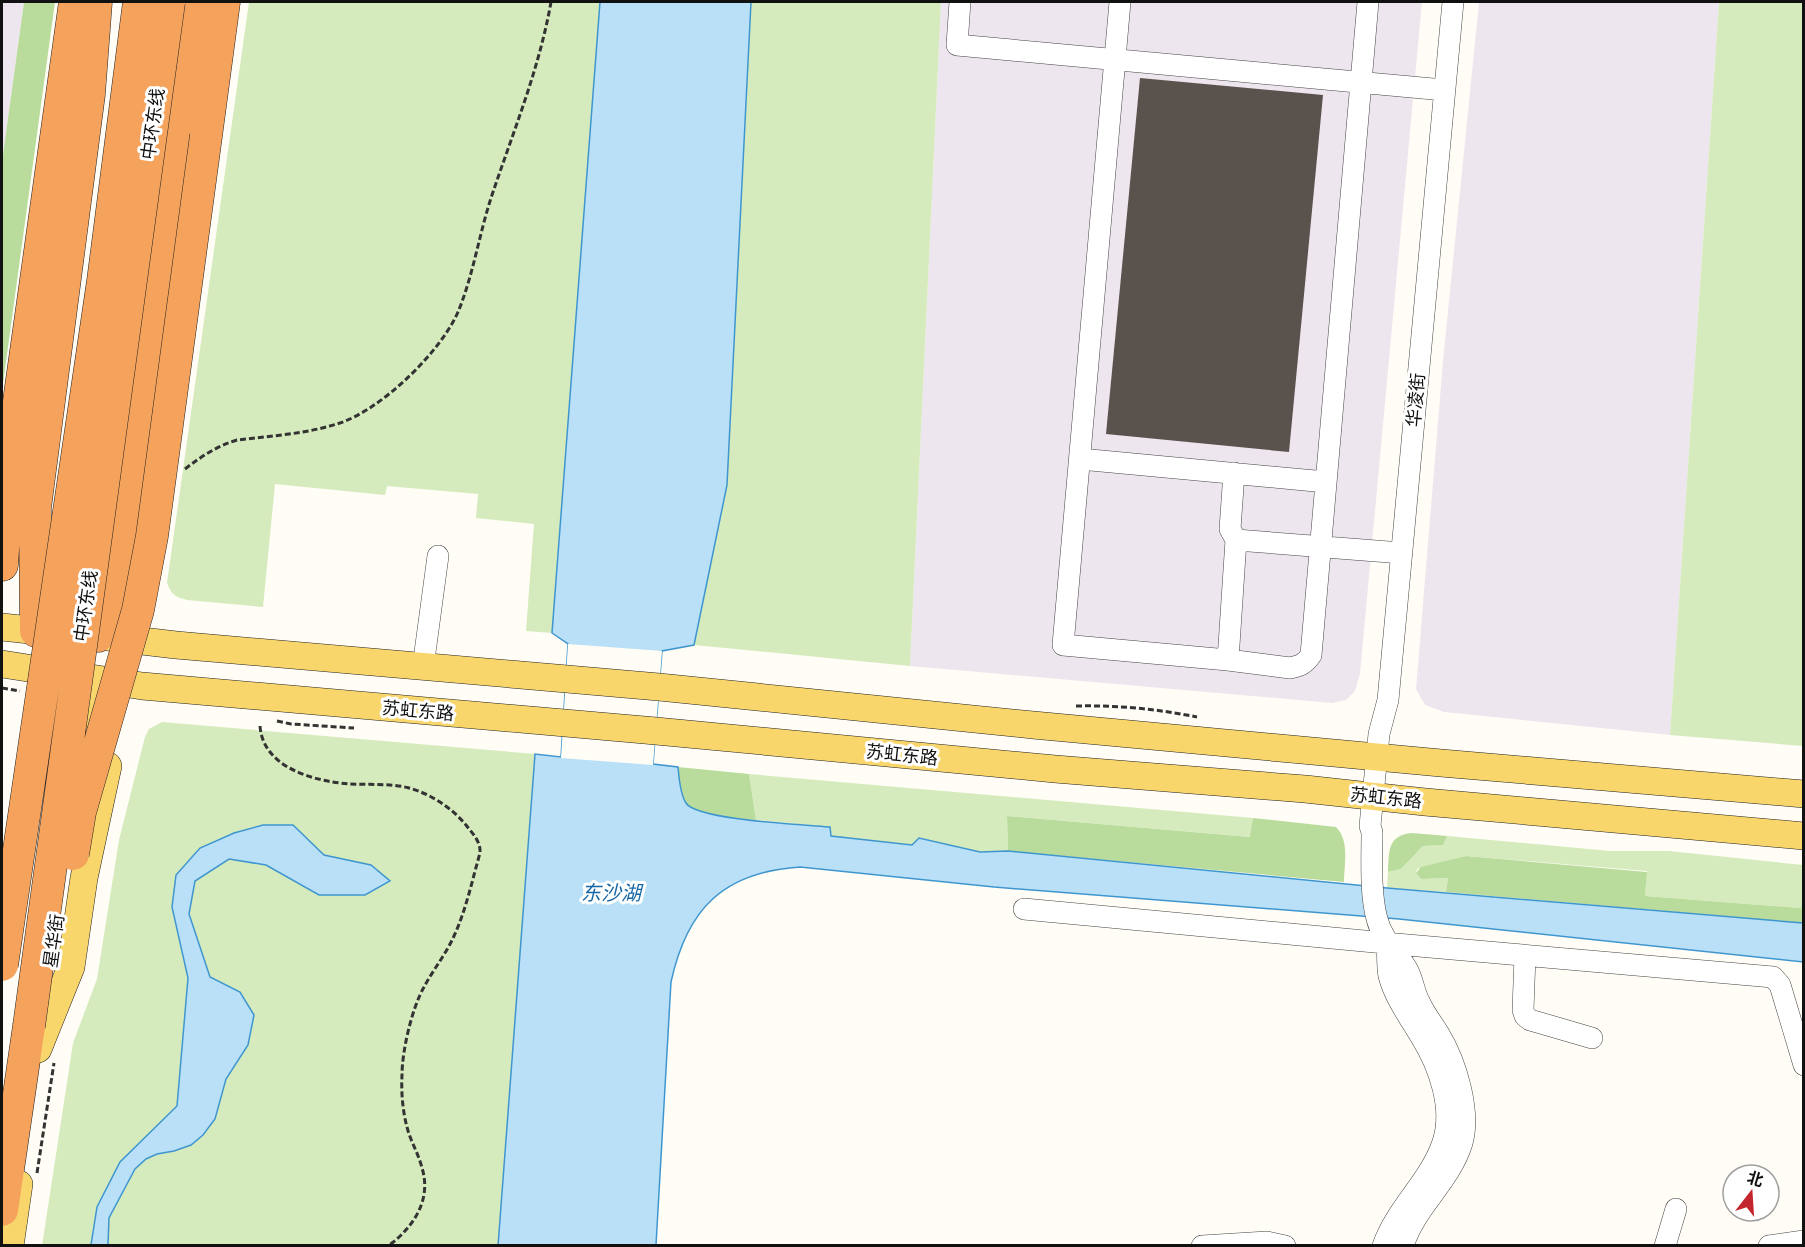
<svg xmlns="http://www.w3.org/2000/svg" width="1805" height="1247" font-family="Lora,'Noto Sans SC',serif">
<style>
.industrial{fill:#eee6ef}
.green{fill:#d5ebbd}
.forest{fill:#b9dc9c}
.water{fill:#b9e0f7;stroke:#3f96cf;stroke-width:1.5}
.pier{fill:#fffdf5}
.building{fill:#5a524d}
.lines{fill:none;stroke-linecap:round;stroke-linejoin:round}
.minor-casing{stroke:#444;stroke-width:22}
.major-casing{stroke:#222;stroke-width:28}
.highway-casing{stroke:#222;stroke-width:33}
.path{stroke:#333;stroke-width:3;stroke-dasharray:6 3;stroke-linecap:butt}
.minor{stroke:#fff;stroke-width:21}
.major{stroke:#f9d66b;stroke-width:27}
.highway{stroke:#f5a25d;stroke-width:32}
.highway-bridge-casing{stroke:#222;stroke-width:33;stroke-linecap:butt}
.highway-bridge{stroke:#f5a25d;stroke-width:32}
.labels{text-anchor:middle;stroke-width:6;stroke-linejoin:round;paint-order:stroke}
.street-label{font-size:18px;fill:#111;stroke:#fff}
.water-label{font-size:20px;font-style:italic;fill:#1768a6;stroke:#fff}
</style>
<rect width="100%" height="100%" fill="#fffdf5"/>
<path class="industrial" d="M 2,2 L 24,2 L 2,162 Z
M 941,2 L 1422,2 L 1360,674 L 1355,691 L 1346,700 L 1332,703 L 910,666 Z
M 1479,2 L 1719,2 L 1670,735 L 1444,712 L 1425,705 L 1416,689 L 1443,361 Z"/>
<path class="green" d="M 249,2 L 600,2 L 552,633 L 526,631 L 534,524 L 476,518 L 478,494 L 387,486 L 385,495 L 275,484 L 263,607 L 187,600 C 175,597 171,594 167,583 Z
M 751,2 L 941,2 L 910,666 L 694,645 L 727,485 Z
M 1719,2 L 1803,2 L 1803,746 L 1670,735 Z
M 162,722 L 535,754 L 498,1245 L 42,1246 L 73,1043 L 97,979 L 119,840 L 145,737 L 149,729 Z
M 749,774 L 1253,818 L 1251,837 L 1007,816 L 1008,851 L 980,852 L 919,839 L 912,845 L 831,836 L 830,827 L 756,820 Z
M 1447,836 L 1610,851 L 1669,851 L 1803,865 L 1803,894 L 1801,908 L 1645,896 L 1647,871 L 1466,856 L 1417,869 L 1416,873 L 1421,879 L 1448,878 L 1446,892 L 1387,888 L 1388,872 L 1401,869 L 1423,846 L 1443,845 Z"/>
<path class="forest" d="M 24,2 L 55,2 L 2,391 L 2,162 Z
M 678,767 L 749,774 L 756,820 C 740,818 697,818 687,805 C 680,795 679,779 678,767 Z
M 1007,816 L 1250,837 L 1253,818 L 1336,827 C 1350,841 1344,864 1344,882 L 1008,851 Z
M 1412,833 L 1447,836 L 1443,845 L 1423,846 L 1401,869 L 1388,872 C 1389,852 1387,835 1412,833 Z
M 1466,856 L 1647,872 L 1645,896 L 1801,908 L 1803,894 L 1803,923 L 1446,892 L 1448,878 L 1421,879 L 1416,873 L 1421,867 Z"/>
<path class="water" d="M 600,2 L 751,2 L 727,485 L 694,645 L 662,651 L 653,764 L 678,767 C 679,778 680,794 686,803 C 696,820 807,825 830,827 L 831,836 L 912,845 L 919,838 L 980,852 L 1008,851 L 1387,888 L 1803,923 L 1803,962 L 1399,919 L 994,887 L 800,867 C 723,872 687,909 671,982 L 656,1245 L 498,1246 L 535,754 L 561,757 L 568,644 L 552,633 Z
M 263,825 L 293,825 L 324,855 L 371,865 L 390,881 L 365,895 L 319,895 L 266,865 L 229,859 L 195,881 L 189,914 L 210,977 L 240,992 L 254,1015 L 248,1045 L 226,1079 L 215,1119 L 203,1135 L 191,1145 L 174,1151 L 157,1154 L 146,1159 L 135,1169 L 109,1218 L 108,1245 L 91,1245 L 97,1207 L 120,1162 L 177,1106 L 188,978 L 172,907 L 176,875 L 200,848 L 234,833 Z"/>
<path class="pier" d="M 568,644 L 662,651 L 653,765 L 561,758 Z"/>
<path class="building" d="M 1140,78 L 1323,95 L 1289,452 L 1106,434 Z"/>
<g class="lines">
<defs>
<path id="minor" d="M 960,2 L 957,45 L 1444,90
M 1120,2 L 1063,645 L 1228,660 L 1290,668 C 1300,666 1305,664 1311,655 L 1368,2
M 1080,459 L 1326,482
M 1236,540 L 1402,553
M 1228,660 L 1236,540 L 1230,529 L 1234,473
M 423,667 L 438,556
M 1024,909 L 1396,944 L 1773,977 L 1780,985 L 1804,1065
M 1525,956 L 1523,1010 L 1525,1016 L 1530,1020 L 1592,1038
M 1202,1246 L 1267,1242 L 1285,1246
M 1383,1246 C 1396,1208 1430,1181 1443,1142 C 1454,1108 1439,1066 1421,1037 C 1409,1017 1395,998 1389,976 C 1387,966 1388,954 1387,943
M 1403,1246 C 1415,1207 1450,1182 1462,1143 C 1471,1111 1456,1062 1439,1034 C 1433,1024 1425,1014 1420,1003 C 1414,993 1413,979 1407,969 C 1397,952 1382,939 1377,919 C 1370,894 1372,858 1372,832 L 1370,826 L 1379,734 L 1388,700 L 1453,2
M 1665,1246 L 1676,1209
M 1769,1246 L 1804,1241"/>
<path id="major" d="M 2,627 L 58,633
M 108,637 L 176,645 L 659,687 L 1033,725 L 1441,763 L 1804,794
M 2,664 L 142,686 L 656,731 L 1055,769 L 1305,789 L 1425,802 L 1804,836
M 80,769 L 91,683
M 38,1049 L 71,967 L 84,878 L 108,766
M 10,1246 L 19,1184"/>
<path id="highway" d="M 206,136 L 224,2
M 2,565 L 7,487 L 75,2
M 36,631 L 35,508 L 89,94 L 96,2
M 98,636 L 110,606 L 121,557 L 135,466 L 193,2
M 2,1210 L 29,1026"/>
</defs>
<use href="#minor" class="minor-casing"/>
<use href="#major" class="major-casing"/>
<use href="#highway" class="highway-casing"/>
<path class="path" d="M 185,469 C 202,456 217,446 237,440 C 270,436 305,434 337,424 C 380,411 440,353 458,312 C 473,276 479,235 491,198 C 513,132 539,70 551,2
M 2,688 L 20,691
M 1076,706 C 1117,705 1157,709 1197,717
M 277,721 L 291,724 L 354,728
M 260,726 C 263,768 314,781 349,784 C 369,785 390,783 409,788 C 431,794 452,808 466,825 C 473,834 481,842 480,853 C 472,881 466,910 454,936 C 446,954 433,970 424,987 C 412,1008 402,1051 402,1075 C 401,1095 403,1115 409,1134 C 413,1145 419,1156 422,1168 C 432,1200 413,1228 388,1246
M 37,1173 L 54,1063"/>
<use href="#minor" class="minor"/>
<use href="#major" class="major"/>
<use href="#highway" class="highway"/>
<defs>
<path id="highway-bridge" d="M 73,854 L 80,812 L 138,610 L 152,536 L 206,136
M 2,965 L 103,281 L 139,2
M 29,1026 L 169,2"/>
</defs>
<use href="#highway-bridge" class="highway-bridge-casing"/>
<use href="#highway-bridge" class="highway-bridge"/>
</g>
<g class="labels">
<g class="street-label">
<text transform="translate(153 124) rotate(-82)" y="6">中环东线</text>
<text transform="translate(1416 400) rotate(-85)" y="6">华凌街</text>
<text transform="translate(86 606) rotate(-82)" y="6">中环东线</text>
<text transform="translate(418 711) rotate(5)" y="6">苏虹东路</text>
<text transform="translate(902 755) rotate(6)" y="6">苏虹东路</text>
<text transform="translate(1386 798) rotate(6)" y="6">苏虹东路</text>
<text transform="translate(54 941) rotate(-82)" y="6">星华街</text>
</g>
<g class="water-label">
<text x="611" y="900">东沙湖</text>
</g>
</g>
<rect width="1805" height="1247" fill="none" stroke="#111111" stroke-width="6"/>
<g transform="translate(1751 1193) rotate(17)"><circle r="28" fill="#ffffff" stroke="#a0a0a0" stroke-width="1.5"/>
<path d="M0-4.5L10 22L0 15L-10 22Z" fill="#c4262e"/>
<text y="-9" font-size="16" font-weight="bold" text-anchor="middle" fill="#111111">北</text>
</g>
</svg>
